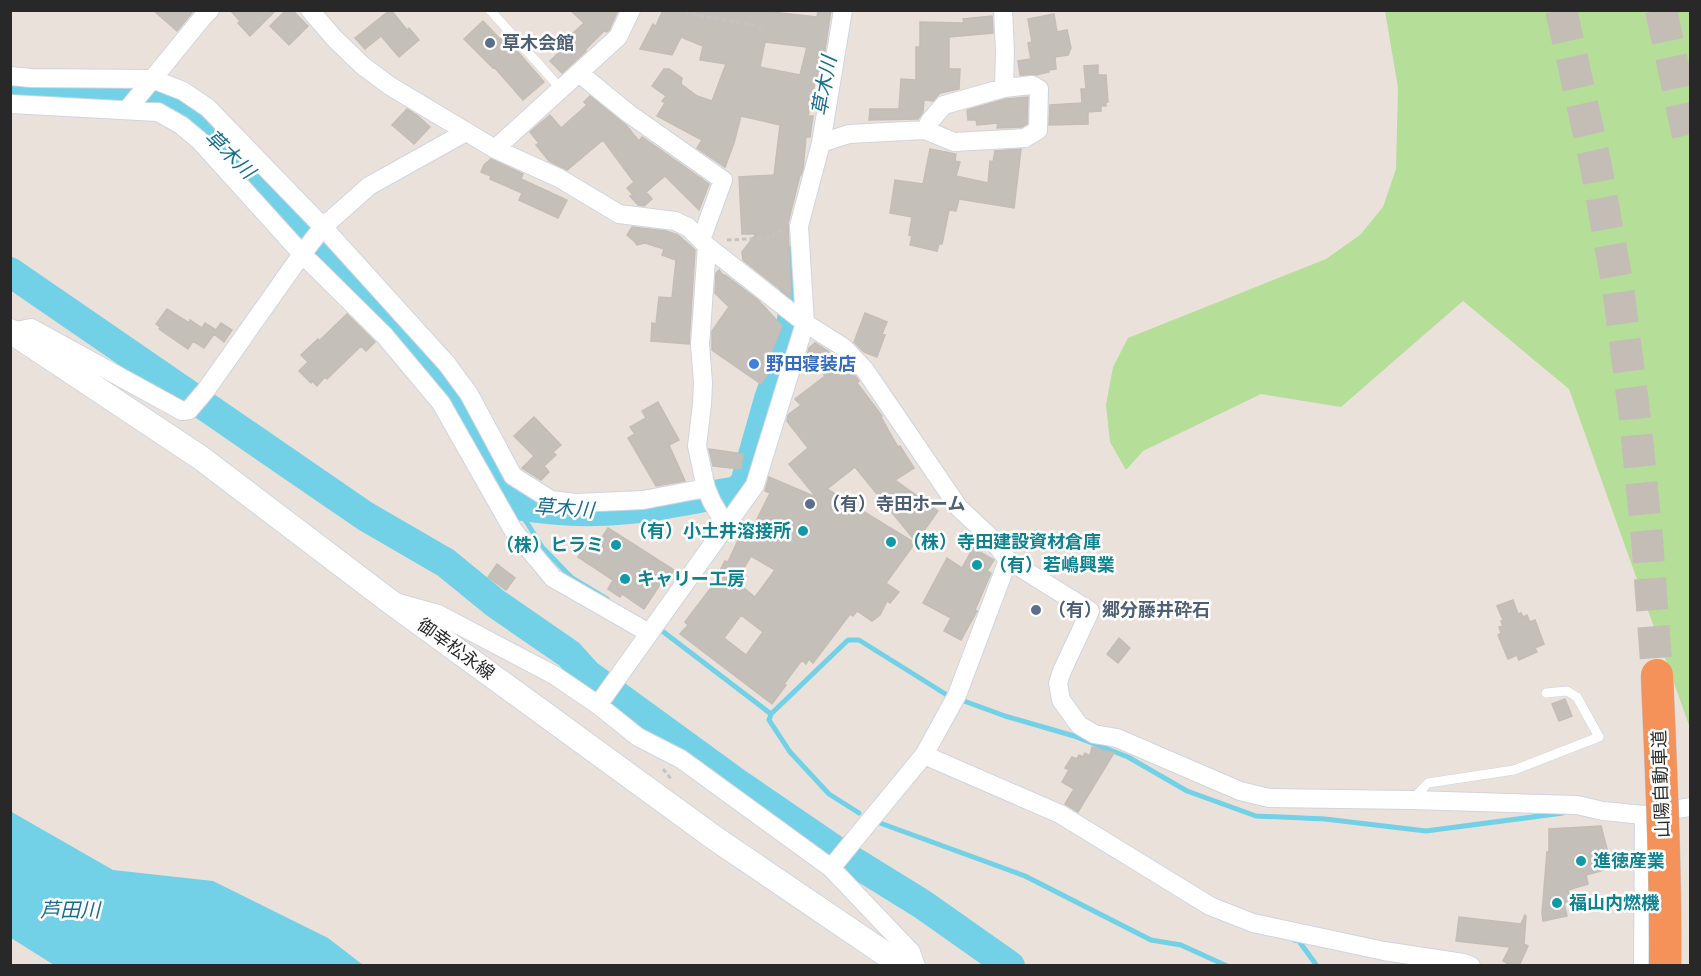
<svg xmlns="http://www.w3.org/2000/svg" width="1701" height="976" font-family="'DM Sans','Noto Sans JP',sans-serif">
<style>
.green{fill:#b5de99}
.water{fill:#72d0e7}
.lines{fill:none;stroke-linecap:round;stroke-linejoin:round}
.stream{stroke:#72d0e7;stroke-width:5}
.river{stroke:#72d0e7;stroke-width:30}
.building{fill:#c5bfba;stroke:#c4bdb4;stroke-width:1.5;fill-rule:evenodd}
.motorway-tunnel{stroke:#c3bdb6;stroke-width:32;stroke-dasharray:32 16;stroke-linecap:butt}
.service-casing{stroke:#cfd4e0;stroke-width:10}
.minor-casing{stroke:#cfd4e0;stroke-width:20}
.secondary-casing{stroke:#cfd4e0;stroke-width:26}
.path{stroke:#c3c3c3;stroke-width:3;stroke-dasharray:4.5 3;stroke-linecap:butt}
.service{stroke:#fff;stroke-width:9}
.minor{stroke:#fff;stroke-width:18}
.secondary{stroke:#fff;stroke-width:24}
.motorway-bridge-casing{stroke:#c3c3c3;stroke-width:33;stroke-linecap:butt}
.motorway-bridge{stroke:#f4925a;stroke-width:32}
.service-dot{fill:#5c6f8a;stroke:#fff;stroke-width:2}
.shop-dot{fill:#3f7fe0;stroke:#fff;stroke-width:2}
.culture-dot{fill:#0f9aa8;stroke:#fff;stroke-width:2}
.labels{text-anchor:middle;stroke-width:5;stroke-linejoin:round;paint-order:stroke}
.service-label{font-size:18px;font-weight:bold;fill:#4e5e75;stroke:#fff;text-anchor:start}
.shop-label{font-size:18px;font-weight:bold;fill:#366cbe;stroke:#fff;text-anchor:start}
.culture-label{font-size:18px;font-weight:bold;fill:#0d838f;stroke:#fff;text-anchor:start}
.street-label{font-size:18px;fill:#282828;stroke:#fff}
.water-label{font-size:20px;font-style:italic;fill:#156d8f;stroke:#fff}
</style>
<rect width="100%" height="100%" fill="#eae2da"/>
<path class="green" d="M 1385,11 L 1690,11 L 1690,728 L 1569,389 L 1463,301 L 1341,407 L 1261,394 L 1143,451 L 1126,470 L 1110,442 L 1106,405 L 1113,367 L 1128,338 L 1326,259 L 1360,235 L 1383,207 L 1396,169 L 1398,88 Z"/>
<path class="water" d="M 10,811 L 113,870 L 213,881 L 328,938 L 363,965 L 54,965 L 11,938 Z"/>
<g class="lines">
<path class="stream" d="M 516,505 L 542,547 L 572,578 L 607,599
M 657,627 L 771,714 L 769,720 L 790,752 L 829,794 L 859,813
M 964,701 L 1005,716 L 1074,736 L 1128,757 L 1187,791 L 1256,816 L 1325,819 L 1426,831 L 1563,813
M 771,714 L 848,640 L 859,640 L 947,695
M 880,823 L 1025,876 L 1151,940 L 1181,945 L 1227,966
M 1294,940 L 1299,941 L 1317,966"/>
<path class="river" d="M 10,90 L 156,99 L 182,111 L 212,134 L 396,324 L 448,387 L 516,505 C 542,509 568,512 594,511 C 642,511 690,499 737,491 L 745,483 L 769,399 L 789,344 L 795,294 L 795,260
M 10,272 L 365,516 L 446,563 L 495,603 L 569,654 L 587,674 L 738,784 L 833,849 L 922,904 L 1010,966"/>
</g>
<path class="building" d="M 153,10 L 194,10 L 177,31 Z
M 230,10 L 276,10 L 250,36 L 238,23 L 240,21 Z
M 286,10 L 292,10 L 308,26 L 289,45 L 270,26 Z
M 390,10 L 391,10 L 407,30 L 409,28 L 419,40 L 399,57 L 381,36 L 365,49 L 355,38 Z
M 570,10 L 618,10 L 609,30 L 607,32 L 604,31 L 585,50 L 586,51 L 562,73 L 550,61 L 574,38 L 571,35 L 584,23 Z
M 663,10 L 773,10 L 772,12 L 817,17 L 818,10 L 831,10 L 821,77 L 820,78 L 816,77 L 808,116 L 813,116 L 810,137 L 806,137 L 803,169 L 801,175 L 800,175 L 788,223 L 791,298 L 743,260 L 742,252 L 756,234 L 742,234 L 739,177 L 774,175 L 780,125 L 741,116 L 734,143 L 725,167 L 697,148 L 702,140 L 657,116 L 665,103 L 662,101 L 666,96 L 652,86 L 664,69 L 669,69 L 682,78 L 681,84 L 697,96 L 712,101 L 726,64 L 700,60 L 703,46 L 681,37 L 672,55 L 640,49 L 653,24 L 656,26 ZM 765,42 L 807,47 L 800,75 L 760,67 Z
M 1054,14 L 1057,32 L 1067,30 L 1071,48 L 1068,55 L 1055,57 L 1056,69 L 1049,70 L 1049,72 L 1036,75 L 1020,75 L 1018,61 L 1031,59 L 1028,43 L 1032,42 L 1028,19 Z
M 992,16 L 993,33 L 949,37 L 949,69 L 960,69 L 959,89 L 940,93 L 933,101 L 924,100 L 923,112 L 918,119 L 869,120 L 870,109 L 899,109 L 901,79 L 916,80 L 916,47 L 920,47 L 920,22 L 964,23 L 963,19 Z
M 483,21 L 500,39 L 504,36 L 544,82 L 523,100 L 494,67 L 493,68 L 464,39 Z
M 1098,65 L 1098,75 L 1106,75 L 1108,102 L 1106,102 L 1106,106 L 1101,106 L 1101,111 L 1088,112 L 1088,124 L 1049,125 L 1050,105 L 1082,103 L 1081,89 L 1086,89 L 1084,66 Z
M 590,96 L 626,125 L 639,141 L 642,137 L 709,184 L 699,210 L 665,176 L 646,192 L 652,199 L 644,206 L 638,205 L 630,196 L 633,195 L 627,188 L 634,182 L 603,140 L 567,170 L 549,161 L 536,145 L 539,143 L 530,132 L 550,115 L 561,128 L 587,105 L 584,102 Z
M 1028,97 L 1027,124 L 1022,127 L 997,128 L 998,123 L 977,125 L 976,120 L 968,120 L 967,110 L 1006,99 Z
M 407,109 L 418,116 L 430,127 L 414,144 L 392,125 Z
M 930,149 L 956,154 L 955,161 L 960,162 L 956,176 L 988,183 L 990,161 L 993,162 L 995,151 L 1021,149 L 1014,208 L 959,199 L 956,211 L 949,210 L 942,244 L 939,244 L 937,251 L 910,245 L 912,236 L 909,235 L 912,217 L 890,213 L 895,180 L 923,184 Z
M 491,159 L 523,174 L 521,179 L 567,200 L 558,218 L 519,200 L 522,193 L 490,179 L 491,176 L 481,172 L 484,165 Z
M 632,227 L 666,231 L 678,235 L 695,250 L 689,344 L 651,341 L 652,323 L 656,324 L 659,297 L 672,298 L 676,260 L 662,255 L 664,249 L 645,243 L 637,245 L 635,242 L 627,235 Z
M 719,270 L 723,275 L 725,275 L 758,300 L 782,326 L 769,359 L 775,363 L 761,384 L 712,350 L 712,331 L 729,307 L 715,293 L 716,273 Z
M 167,309 L 189,323 L 190,320 L 202,328 L 205,323 L 216,330 L 221,323 L 232,330 L 224,342 L 214,334 L 204,348 L 193,341 L 188,349 L 159,329 L 160,327 L 156,324 Z
M 865,313 L 887,322 L 882,334 L 885,335 L 877,357 L 864,352 L 854,342 Z
M 347,314 L 375,342 L 366,351 L 361,346 L 327,379 L 325,377 L 317,386 L 312,381 L 311,383 L 299,371 L 308,362 L 301,355 L 318,339 L 319,341 Z
M 815,343 L 828,351 L 844,368 L 845,365 L 856,377 L 859,381 L 857,383 L 882,416 L 881,417 L 898,447 L 900,446 L 914,468 L 895,480 L 938,511 L 916,542 L 855,467 L 827,489 L 915,543 L 886,583 L 899,592 L 890,603 L 887,601 L 880,615 L 872,621 L 857,611 L 853,616 L 850,614 L 813,663 L 809,659 L 806,664 L 802,660 L 784,684 L 786,685 L 772,704 L 680,634 L 688,625 L 685,622 L 720,576 L 718,574 L 725,561 L 728,562 L 743,529 L 750,533 L 770,493 L 765,491 L 769,477 L 816,497 L 789,464 L 808,448 L 787,421 L 788,415 L 801,405 L 795,399 L 825,376 L 807,356 L 809,348 ZM 751,556 L 775,570 L 755,597 L 736,582 ZM 741,615 L 763,632 L 746,655 L 724,638 Z
M 658,402 L 679,440 L 669,445 L 685,481 L 656,486 L 628,438 L 635,434 L 630,427 L 646,418 L 642,411 Z
M 534,417 L 561,445 L 553,452 L 556,455 L 544,466 L 549,472 L 541,480 L 522,468 L 534,456 L 514,436 Z
M 709,449 L 743,454 L 741,469 L 713,466 Z
M 608,528 L 674,570 L 664,585 L 661,583 L 644,609 L 622,594 L 620,597 L 608,589 L 613,580 L 578,557 L 585,546 L 593,551 Z
M 973,548 L 994,560 L 987,571 L 991,573 L 975,610 L 977,611 L 976,613 L 961,640 L 944,631 L 951,618 L 923,603 L 947,558 L 962,568 Z
M 497,564 L 515,578 L 506,590 L 488,577 Z
M 1513,600 L 1518,614 L 1521,613 L 1523,617 L 1527,615 L 1530,622 L 1535,620 L 1544,644 L 1535,648 L 1537,652 L 1519,660 L 1517,655 L 1508,659 L 1498,635 L 1501,633 L 1499,627 L 1503,626 L 1501,621 L 1503,620 L 1497,606 Z
M 1119,638 L 1130,648 L 1118,663 L 1107,654 Z
M 1565,699 L 1572,716 L 1559,721 L 1552,704 Z
M 1092,747 L 1114,753 L 1078,812 L 1065,804 L 1074,789 L 1062,782 L 1069,770 L 1065,768 L 1072,757 L 1077,759 L 1079,755 L 1083,757 L 1085,753 L 1090,756 Z
M 1601,826 L 1612,868 L 1586,875 L 1588,884 L 1568,890 L 1571,902 L 1564,903 L 1567,916 L 1543,921 L 1542,913 L 1547,852 L 1549,852 L 1549,829 Z
M 1525,915 L 1526,916 L 1524,944 L 1528,946 L 1519,966 L 1512,966 L 1503,961 L 1510,947 L 1456,941 L 1459,917 L 1521,924 Z"/>
<g class="lines">
<path class="motorway-tunnel" d="M 1561,10 L 1595,161 L 1618,288 L 1635,418 L 1647,539 L 1657,675
M 1661,10 L 1690,145"/>
<defs>
<path id="service" d="M 490,10 L 561,89
M 1413,799 L 1428,783 L 1514,770 L 1599,737 L 1577,697 L 1567,691 L 1546,693"/>
<path id="minor" d="M 310,10 L 334,38 L 363,66 L 390,86 L 495,149 L 559,178 L 619,214 L 675,221 L 688,227 L 707,246 L 805,323 L 843,347 L 865,370 L 959,508 L 990,537 L 1008,560 L 1090,611 L 1062,671 L 1058,683 L 1061,700 L 1079,725 L 1094,734 L 1117,738 L 1240,791 L 1269,798 L 1412,800 L 1577,805 L 1603,811 L 1644,815 L 1690,807
M 1003,10 L 1005,50 L 1004,88
M 579,73 L 628,113 L 723,180 L 701,240
M 10,76 L 31,78 L 152,79 L 183,91 L 208,108 L 323,227 L 447,364 L 469,394 L 513,476 L 551,500 L 576,503 L 643,500 L 706,488
M 10,104 L 158,112 L 181,125 L 199,140 L 302,254 L 384,335 L 441,403 L 513,530 L 553,578 L 649,633
M 127,110 L 203,17 L 210,10
M 821,143 L 849,134 L 925,130 L 954,142 L 1025,138 L 1038,130 L 1039,89 L 1032,85 L 1004,88 L 944,105 L 930,121 L 925,130
M 495,149 L 618,37 L 631,10
M 707,246 L 700,345 L 703,382 L 702,404 L 697,446 L 706,488 L 712,502 L 726,526
M 12,332 L 31,328 L 182,411 L 189,410 L 206,390 L 302,254 L 323,227 L 369,186 L 466,132
M 398,603 L 438,614 L 554,675 L 598,705 L 638,737 L 681,759 L 831,868 L 911,952 L 916,966
M 598,705 L 755,485 L 805,323 L 799,226 L 821,143 L 843,10
M 924,755 L 1060,814 L 1210,906 L 1253,923 L 1384,951 L 1463,963 L 1471,966
M 831,868 L 924,755 L 957,695 L 1008,560
M 1643,966 L 1644,815"/>
<path id="secondary" d="M 10,331 L 201,458 L 388,600 L 716,839 L 903,966"/>
</defs>
<use href="#service" class="service-casing"/>
<use href="#minor" class="minor-casing"/>
<use href="#secondary" class="secondary-casing"/>
<path class="path" d="M 670,10 L 762,27
M 727,240 L 768,238 L 784,229
M 663,769 L 672,780"/>
<use href="#service" class="service"/>
<use href="#minor" class="minor"/>
<use href="#secondary" class="secondary"/>
<defs>
<path id="motorway-bridge" d="M 1657,675 C 1661,772 1666,868 1665,966"/>
</defs>
<use href="#motorway-bridge" class="motorway-bridge-casing"/>
<use href="#motorway-bridge" class="motorway-bridge"/>
</g>
<g class="service-dot">
<circle cx="490" cy="43" r="6"/>
<circle cx="810" cy="504" r="6"/>
<circle cx="1036" cy="610" r="6"/>
</g>
<circle class="shop-dot" cx="754" cy="364" r="6"/>
<g class="culture-dot">
<circle cx="803" cy="531" r="6"/>
<circle cx="891" cy="542" r="6"/>
<circle cx="616" cy="545" r="6"/>
<circle cx="977" cy="565" r="6"/>
<circle cx="625" cy="579" r="6"/>
<circle cx="1581" cy="861" r="6"/>
<circle cx="1557" cy="903" r="6"/>
</g>
<g class="labels">
<g class="service-label">
<text x="502" y="49">草木会館</text>
<text x="822" y="510">（有）寺田ホーム</text>
<text x="1048" y="616">（有）郷分藤井砕石</text>
</g>
<g class="shop-label">
<text x="766" y="370">野田寝装店</text>
</g>
<g class="culture-label">
<text x="791" y="537" text-anchor="end">（有）小土井溶接所</text>
<text x="903" y="548">（株）寺田建設資材倉庫</text>
<text x="604" y="551" text-anchor="end">（株）ヒラミ</text>
<text x="989" y="571">（有）若嶋興業</text>
<text x="637" y="585">キャリー工房</text>
<text x="1593" y="867">進徳産業</text>
<text x="1569" y="909">福山内燃機</text>
</g>
<g class="street-label">
<text transform="translate(456 649) rotate(36)" y="6">御幸松永線</text>
<text transform="translate(1661 784) rotate(-92)" y="6">山陽自動車道</text>
</g>
<g class="water-label">
<text transform="translate(824 86) rotate(-80)" y="7">草木川</text>
<text transform="translate(230 154) rotate(44)" y="7">草木川</text>
<text transform="translate(564 508) rotate(4)" y="7">草木川</text>
<text x="70" y="917">芦田川</text>
</g>
</g>
<rect width="1701" height="976" fill="none" stroke="#282828" stroke-width="24"/>
</svg>
